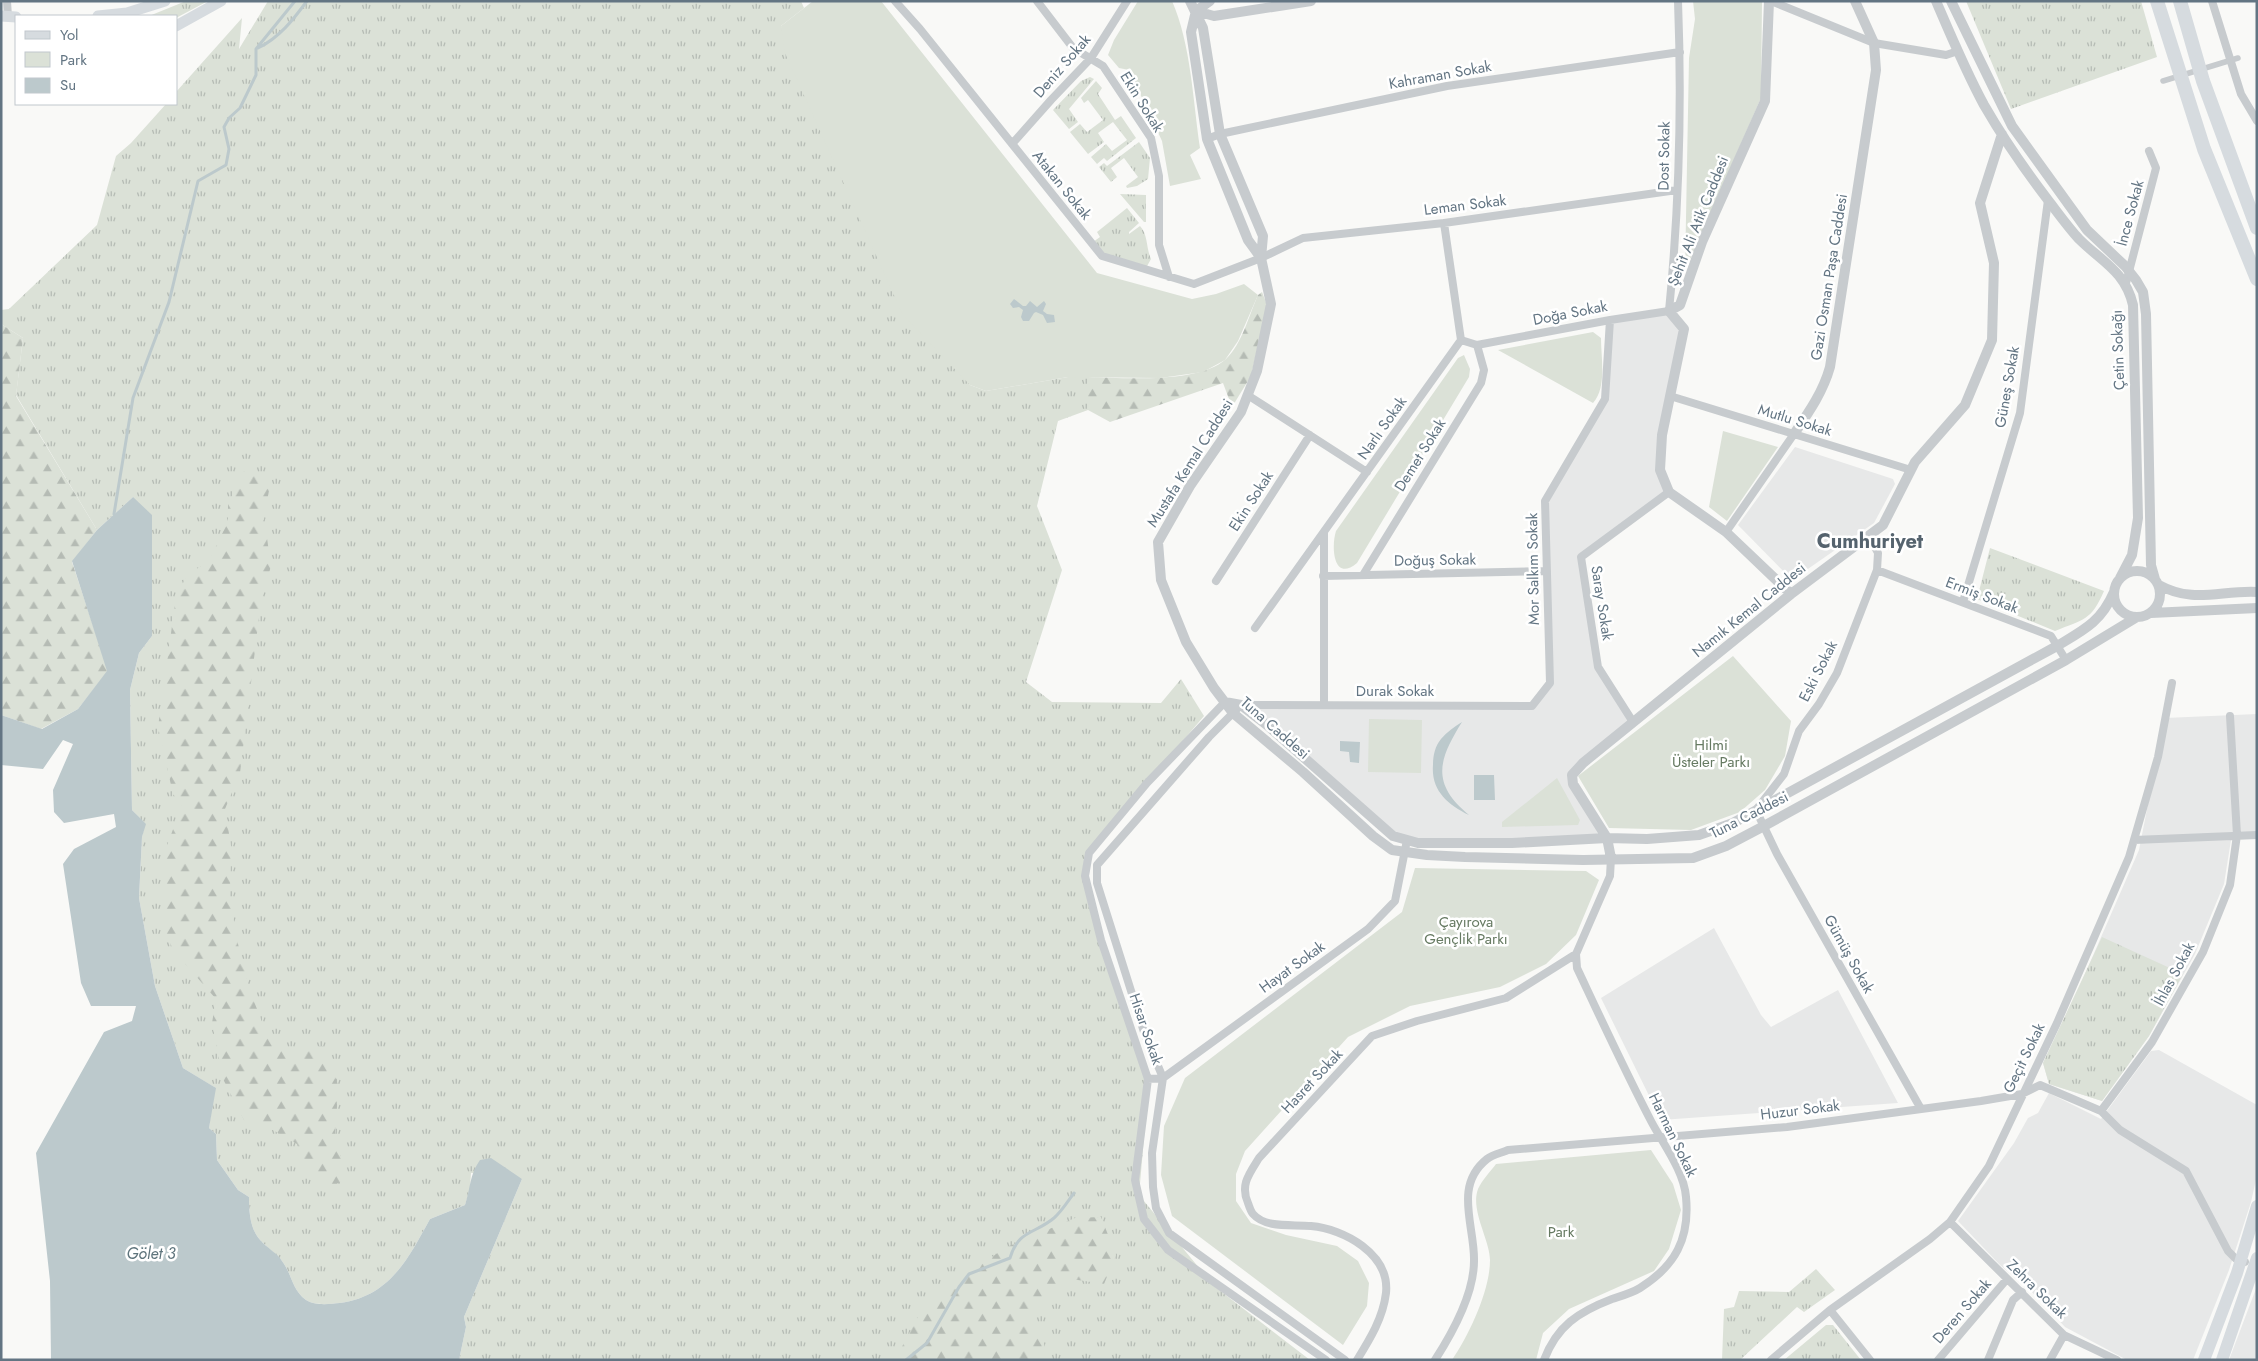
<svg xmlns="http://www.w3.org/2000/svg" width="2258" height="1361" font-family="Jost,sans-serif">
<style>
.built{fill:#e7e8e8}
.grass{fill:url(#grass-tufts)}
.forest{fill:url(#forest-firs)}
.park{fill:#dbe1d7}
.water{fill:#bcc9cc}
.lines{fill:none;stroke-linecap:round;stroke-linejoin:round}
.stream{stroke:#bcc9cc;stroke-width:3}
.pedestrian{stroke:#c7cbce;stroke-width:5.5}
.minor{stroke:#c7cbce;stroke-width:8}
.tertiary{stroke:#c7cbce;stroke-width:10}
.secondary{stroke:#d6dbdf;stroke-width:11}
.primary{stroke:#d6dbdf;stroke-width:12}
.motorway{stroke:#d6dbdf;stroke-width:14}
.labels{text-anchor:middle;stroke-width:5;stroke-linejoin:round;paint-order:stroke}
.street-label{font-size:15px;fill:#637583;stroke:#fff}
.park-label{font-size:15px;fill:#667a62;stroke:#fff}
.water-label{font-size:16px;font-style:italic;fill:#5e747c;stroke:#fff}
.district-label{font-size:20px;font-weight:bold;fill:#55636e;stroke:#fff}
</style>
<defs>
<pattern id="grass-tufts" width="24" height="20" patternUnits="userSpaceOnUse" patternTransform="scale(1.25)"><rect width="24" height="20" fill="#dbe1d7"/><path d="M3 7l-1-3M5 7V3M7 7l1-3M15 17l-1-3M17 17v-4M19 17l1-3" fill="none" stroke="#b5bbb4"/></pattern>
<pattern id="forest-firs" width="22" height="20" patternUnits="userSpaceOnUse" patternTransform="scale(1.25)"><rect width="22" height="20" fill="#dbe1d7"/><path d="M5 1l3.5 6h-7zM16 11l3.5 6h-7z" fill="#b5bbb4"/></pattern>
</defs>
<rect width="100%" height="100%" fill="#f9f9f7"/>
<path class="built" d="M 1669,311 L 1684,328 L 1659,471 L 1669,492 L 1582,557 L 1598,668 L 1634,721 L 1572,775 L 1609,839 L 1418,842 L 1392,836 L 1267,725 L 1240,710 L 1239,704 L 1532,706 L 1549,683 L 1545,501 L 1605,401 L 1610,320 Z
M 1795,447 L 1893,479 L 1895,484 L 1874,523 L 1792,580 L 1738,525 Z
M 2257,714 L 2257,838 L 2231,840 L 2224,884 L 2195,954 L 2149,1036 L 2102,1101 L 2049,1084 L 2043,1063 L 2078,990 L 2139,850 L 2165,718 Z
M 1714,928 L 1761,1015 L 1771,1027 L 1838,990 L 1898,1103 L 1661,1120 L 1601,998 Z
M 2159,1050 L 2257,1105 L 2257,1175 L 2251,1202 L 2229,1270 L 2193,1360 L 2127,1360 L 2065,1327 L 2030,1290 L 2000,1265 L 1958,1221 L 2014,1143 L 2028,1118 L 2038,1113 L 2049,1093 L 2101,1119 L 2151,1051 Z
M 2257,1286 L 2257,1360 L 2229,1360 Z"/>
<path class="grass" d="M 186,1 L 208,1 L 176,18 L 176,16 L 149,16 Z
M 268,1 L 801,1 L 804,8 L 781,26 L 970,385 L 986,391 L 1068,377 L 1088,377 L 1088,410 L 1058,421 L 1037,506 L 1062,570 L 1026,682 L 1052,702 L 1161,703 L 1181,679 L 1204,716 L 1088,852 L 1085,878 L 1149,1081 L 1139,1195 L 1214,1286 L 1310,1360 L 459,1360 L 466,1327 L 464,1317 L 522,1179 L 471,1173 L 470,1189 L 465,1205 L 430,1219 C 408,1259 390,1296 340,1303 C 330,1304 315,1306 306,1300 C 292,1290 292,1274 282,1261 C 278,1255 269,1249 263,1243 C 250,1231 249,1213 249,1197 L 238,1190 L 217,1160 L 216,1134 L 209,1128 L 214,1087 L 183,1068 L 155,986 L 139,898 L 142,837 L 145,824 L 132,810 L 130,690 L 139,653 L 152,636 L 133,497 L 97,530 L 16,395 L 23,338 L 1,324 L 1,310 L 9,309 L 97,225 L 116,156 L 131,143 L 166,104 L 176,104 L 176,92 L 242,18 L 239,49 Z
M 1966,1 L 2141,1 L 2157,57 L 2011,109 Z
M 1090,77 L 1094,79 L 1069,109 L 1078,122 L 1069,129 L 1053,110 L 1081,81 Z
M 1096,81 L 1102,88 L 1098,94 L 1115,120 L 1121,116 L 1136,138 L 1107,161 L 1104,158 L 1097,164 L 1091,157 L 1106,144 L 1112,151 L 1127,140 L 1113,122 L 1098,133 L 1104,142 L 1088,154 L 1070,132 L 1080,124 L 1087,132 L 1103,120 L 1088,100 L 1084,103 L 1081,98 Z
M 1139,142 L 1150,158 L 1148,179 L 1137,186 L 1127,188 L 1126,186 L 1138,177 L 1124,158 L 1111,168 L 1117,177 L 1111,182 L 1099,167 L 1104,163 L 1107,166 Z
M 1120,194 L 1146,195 L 1146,222 L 1144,222 Z
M 1127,208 L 1139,223 L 1129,232 L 1129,234 L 1140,226 C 1148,234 1146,248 1151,259 L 1146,268 L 1108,257 L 1093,242 L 1100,237 L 1097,232 Z
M 1990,548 L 2104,591 C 2091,621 2084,619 2055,631 L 1977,599 Z
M 2102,937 L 2183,974 L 2149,1036 L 2102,1101 L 2049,1084 L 2043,1063 Z
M 1816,1269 L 1835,1290 L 1804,1312 L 1797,1307 L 1740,1360 L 1722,1360 L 1724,1309 L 1734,1307 L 1739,1291 L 1789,1292 Z
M 1826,1325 L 1833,1325 L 1861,1360 L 1784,1360 Z"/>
<path class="forest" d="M 1262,292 L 1267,305 L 1251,376 L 1232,407 L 1223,383 L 1110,422 L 1088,410 L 1088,377 C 1123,378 1199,384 1226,359 C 1242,344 1249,315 1258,295 Z
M 1,324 L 23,338 L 16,396 L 97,530 L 72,562 L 108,671 L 78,709 L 41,729 L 1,715 Z
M 244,471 L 271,480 L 264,517 L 271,566 L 261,601 L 240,773 L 225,809 L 231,846 L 230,896 L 237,940 L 250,991 L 267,1035 L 289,1048 L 324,1046 L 338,1085 L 335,1132 L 346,1179 L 325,1190 L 305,1171 L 297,1144 L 273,1130 L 244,1120 L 223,1079 L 212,1023 L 216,999 L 174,951 L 162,927 L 165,851 L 182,805 L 173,794 L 158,727 L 176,597 L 187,575 L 209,561 L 228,521 L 228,504 Z
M 1101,1217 L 1116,1255 L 1104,1284 L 1065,1278 L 1028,1324 L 1043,1334 L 1046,1360 L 895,1360 L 921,1311 L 951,1284 L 1007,1247 L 1075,1218 Z"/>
<path class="park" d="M 813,1 L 881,1 L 1097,273 L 1192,299 L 1216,294 L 1244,284 L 1258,295 L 1238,341 L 1225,360 L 1203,372 L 1160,378 L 1068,377 L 986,391 L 970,385 L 903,315 L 785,53 L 781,26 Z
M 1138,1 L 1172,1 C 1191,44 1193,101 1200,148 L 1190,155 L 1201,179 L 1170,186 L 1162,141 L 1129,70 L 1119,68 L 1108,55 L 1114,40 Z
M 1693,1 L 1762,1 L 1761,98 L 1685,271 L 1689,58 L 1695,19 Z
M 1593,332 L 1601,338 C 1601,358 1607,388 1593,403 L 1498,350 Z
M 1464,355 L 1470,369 L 1469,377 L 1357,563 C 1333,583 1331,546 1336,531 L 1458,358 Z
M 1723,431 L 1778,447 L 1727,521 L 1709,507 Z
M 1733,656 L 1791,721 L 1785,756 L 1765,790 L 1740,812 L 1691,830 L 1609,828 L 1578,776 Z
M 1369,719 L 1422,720 L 1421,773 L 1368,772 Z
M 1557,778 L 1580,820 L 1578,825 L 1502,827 L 1502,822 Z
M 1415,868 L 1586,871 L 1599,880 L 1576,935 L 1546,964 L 1500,987 L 1410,1006 L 1348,1037 L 1245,1151 L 1236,1174 L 1236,1201 L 1251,1223 L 1286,1235 L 1337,1246 L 1358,1261 L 1369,1283 L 1367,1306 L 1343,1345 L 1172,1216 L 1161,1175 L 1164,1126 L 1185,1078 L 1402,912 Z
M 1651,1150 L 1673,1184 L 1681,1210 L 1669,1249 L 1654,1271 L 1569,1309 L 1543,1333 L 1536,1360 L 1452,1360 C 1469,1335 1490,1291 1490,1260 C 1490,1240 1470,1210 1478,1189 C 1482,1180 1491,1171 1496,1164 Z"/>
<path class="water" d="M 1014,299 L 1023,306 L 1026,306 L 1030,301 L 1037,307 L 1044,301 L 1046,304 L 1043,311 L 1047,314 L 1054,315 L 1055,322 L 1047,323 L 1043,315 L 1036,312 L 1034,313 L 1029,321 L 1023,321 L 1021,317 L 1023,310 L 1019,307 L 1013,308 L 1010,304 Z
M 133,497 L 152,515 L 152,636 L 139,653 L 130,690 L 132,810 L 146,824 L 142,837 L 139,898 L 155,986 L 183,1068 L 216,1088 L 209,1128 L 216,1134 L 217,1160 L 238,1190 L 249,1197 C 249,1213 250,1231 263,1243 C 269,1249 278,1254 282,1261 C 292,1274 292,1290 306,1300 C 315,1306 330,1304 340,1303 C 390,1296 408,1259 430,1219 L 465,1205 C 471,1187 469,1176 480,1160 L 491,1158 L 522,1179 L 464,1317 L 466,1327 L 459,1360 L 51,1360 L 50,1281 L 36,1153 L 104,1032 L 132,1021 L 136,1006 L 91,1006 L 81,983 L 63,864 L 74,849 L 116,827 L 114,814 L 64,823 L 54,812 L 53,790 L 73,744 L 63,740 L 43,769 L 1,765 L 1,715 L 42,729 L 78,709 L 107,671 L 72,561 L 97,530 Z
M 1462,722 C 1439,759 1430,783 1469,815 C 1447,804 1431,790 1433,765 C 1433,756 1435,746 1441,739 C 1447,732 1454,727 1462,722 Z
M 1340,741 L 1360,742 L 1359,763 L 1350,762 L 1349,752 L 1340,751 Z
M 1474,775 L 1494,775 L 1495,800 L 1474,800 Z"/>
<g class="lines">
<path class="stream" d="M 258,48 C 279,38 293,20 307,1
M 114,514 L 133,398 L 169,302 L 198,181 L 226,165 L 229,149 L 224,127 L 229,118 L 240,108 L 256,75 L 256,49 L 295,1
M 906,1360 L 927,1343 L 959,1287 L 969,1274 L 1010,1258 C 1018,1230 1035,1234 1054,1218 C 1062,1211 1068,1201 1074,1193"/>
<path class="pedestrian" d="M 2163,81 L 2238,58"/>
<path class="minor" d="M 7,1 L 8,17
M 895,1 L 920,29 L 1102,256 L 1194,284 L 1261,258 L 1303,238 L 1444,223 L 1677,190
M 1037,1 L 1073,48 L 1103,66 L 1151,138 L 1159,176 L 1159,245 L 1169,277
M 1771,1 L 1874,43 L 1946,55 L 1958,51
M 2212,1 L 2241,94 L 2257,121
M 1207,139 L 1220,134 L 1447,86 L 1680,52
M 1012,144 L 1051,100 L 1091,58 L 1127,1
M 2126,283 L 2156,168 L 2149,151
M 1461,340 L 1477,345 L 1610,320 L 1669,311 C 1679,209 1682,104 1678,1
M 1249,396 L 1367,472
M 1670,396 L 1911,470
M 1726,532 L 1794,434
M 1869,536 L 1878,553 L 1877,570 L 1837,673 L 1819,704 L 1799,731 L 1784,774 L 1756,810 L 1777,854 L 1921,1109
M 1877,570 L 2051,636 L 2066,660
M 1363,575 L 1481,383 L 1484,370 L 1477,345
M 1323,576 L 1547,571
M 1216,581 L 1310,435
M 1963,602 L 2020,413 L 2048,200
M 1255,628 L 1461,340 L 1444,223
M 1225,702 L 1147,783 L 1089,853 L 1085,876 L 1101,940 L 1148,1079 L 1135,1180 L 1144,1219 L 1168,1250 L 1326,1360
M 1324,705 L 1324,533
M 1633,722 L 1598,667 L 1581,557 L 1669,492
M 2134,840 L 2257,835
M 1148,1079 L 1163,1078 L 1368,929 L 1395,901 L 1407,840
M 2101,1111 L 2152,1042 L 2203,952 L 2230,885 L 2237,835 L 2230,716
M 1950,1222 L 2064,1335 L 2117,1360
M 1830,1310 L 1870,1360
M 1345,1360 L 1169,1233 L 1156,1208 L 1153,1187 L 1152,1153 L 1163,1078 L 1144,1032 L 1097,883 L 1097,865 L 1209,737 L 1241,705 L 1532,706 L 1550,683 L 1545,501 L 1605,399 L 1610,320
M 1357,1360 C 1370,1339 1383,1318 1386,1293 C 1390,1254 1344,1229 1311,1226 C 1293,1224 1266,1229 1253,1214 C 1251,1212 1249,1206 1248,1203 C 1240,1185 1249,1174 1259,1158 L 1372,1036 L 1417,1021 L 1506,998 L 1576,954 L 1610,876 L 1611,858
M 1435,1360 C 1453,1332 1474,1294 1474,1261 C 1475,1226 1453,1186 1487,1159 C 1492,1155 1501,1153 1508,1150 L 1787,1127 L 1981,1101 L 2022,1094 L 2040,1085 L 2101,1111 L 2120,1130 L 2186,1171 L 2228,1251 L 2236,1259 L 2245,1262
M 1544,1360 C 1557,1326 1578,1312 1612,1299 C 1621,1296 1632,1293 1640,1288 C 1675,1266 1690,1239 1686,1197 C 1684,1171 1663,1144 1651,1121 C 1625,1071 1601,1019 1577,968 L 1576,954
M 1771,1360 L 1830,1310 L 1930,1239 L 1950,1222 L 1989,1166 L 2057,1023 L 2129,857 L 2158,757 L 2172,683
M 1938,1360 L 2007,1279
M 1988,1360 L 2013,1300 L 2022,1292
M 2050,1360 L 2064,1335"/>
<path class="tertiary" d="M 1190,1 L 1203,28 L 1220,134 L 1263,236 L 1261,258 L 1271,304 L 1257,371 L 1241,412 L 1190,486 L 1158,542 L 1161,580 L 1186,642 L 1214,688 L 1233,713 L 1303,772 L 1373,836 L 1392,850 L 1427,855 L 1465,857 L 1583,860 L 1693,858 L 1726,846 L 1764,826 L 2066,660 L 2137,617
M 1769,1 L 1765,101 L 1702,242 L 1680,305 L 1669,311 L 1684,329 L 1662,435 L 1660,470 L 1669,492 L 1726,532 L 1791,594
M 1936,1 C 1951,36 1966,72 1984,105 C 2003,138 2025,170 2048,200 C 2058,213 2068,227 2079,239 C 2102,262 2125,271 2133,305 L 2138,518 L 2132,555 L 2120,578
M 1951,1 L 2012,126 L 2087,230 L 2125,266 L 2136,280 L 2143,292 L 2146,314 L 2151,565 L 2155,579
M 1196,11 L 1191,32 L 1207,139 L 1248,240 L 1261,258
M 1196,11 L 1214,16 L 1311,1
M 1196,11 L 1210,1
M 1794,434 C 1809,412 1823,392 1830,367 L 1876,70 L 1874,43 L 1855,1
M2114 594a23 23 0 1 1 46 0a23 23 0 1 1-46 0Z
M 2159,585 C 2193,604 2221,590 2257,592
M 2151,613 L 2257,608
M 1225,702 L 1241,705 L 1267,725 L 1393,836 L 1418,843 L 1512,843 L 1607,838 L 1647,839 L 1699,835 L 1733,823 L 2057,646 C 2084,630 2101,622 2114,592
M 1611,858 L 1607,838 L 1573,784 L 1572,775 L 1583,763 L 1791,594 L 1883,525 L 1915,462 L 1965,405 L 1992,340 L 1994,263 L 1980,203 L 2002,134"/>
<path class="secondary" d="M 1,16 L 16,17
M 98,16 L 127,13 L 165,1
M 176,26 L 221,1"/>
<path class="primary" d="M 2204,1360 L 2237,1273 L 2257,1206
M 2222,1360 L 2257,1258"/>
<path class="motorway" d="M 2157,1 L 2204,149 L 2257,279
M 2180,1 L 2203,81 L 2257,228"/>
</g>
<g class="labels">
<g class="street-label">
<text transform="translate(1062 66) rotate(-49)" y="5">Deniz Sokak</text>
<text transform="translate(1440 75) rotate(-10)" y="5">Kahraman Sokak</text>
<text transform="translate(1142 102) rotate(58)" y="5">Ekin Sokak</text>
<text transform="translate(1664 156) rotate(-89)" y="5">Dost Sokak</text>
<text transform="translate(1062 185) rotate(51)" y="5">Atakan Sokak</text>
<text transform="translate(1465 205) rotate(-7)" y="5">Leman Sokak</text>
<text transform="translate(2130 213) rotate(-75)" y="5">İnce Sokak</text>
<text transform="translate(1698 221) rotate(-68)" y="5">Şehit Ali Atik Caddesi</text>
<text transform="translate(1829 277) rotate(-81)" y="5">Gazi Osman Paşa Caddesi</text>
<text transform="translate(1570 313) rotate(-11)" y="5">Doğa Sokak</text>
<text transform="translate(2118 350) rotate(-92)" y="5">Çetin Sokağı</text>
<text transform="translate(2007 387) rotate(-80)" y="5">Güneş Sokak</text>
<text transform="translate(1795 420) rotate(17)" y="5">Mutlu Sokak</text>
<text transform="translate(1382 428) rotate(-55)" y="5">Narlı Sokak</text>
<text transform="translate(1420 455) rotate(-58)" y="5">Demet Sokak</text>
<text transform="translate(1190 463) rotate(-58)" y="5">Mustafa Kemal Caddesi</text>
<text transform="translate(1251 501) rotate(-57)" y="5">Ekin Sokak</text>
<text transform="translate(1435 560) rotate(-1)" y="5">Doğuş Sokak</text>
<text transform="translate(1533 569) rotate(-91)" y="5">Mor Salkım Sokak</text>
<text transform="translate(1982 595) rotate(21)" y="5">Ermiş Sokak</text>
<text transform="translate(1602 603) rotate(81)" y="5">Saray Sokak</text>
<text transform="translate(1749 610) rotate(-39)" y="5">Namık Kemal Caddesi</text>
<text transform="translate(1818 671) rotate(-63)" y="5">Eski Sokak</text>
<text x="1395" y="696">Durak Sokak</text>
<text transform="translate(1275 728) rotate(41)" y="5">Tuna Caddesi</text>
<text transform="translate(1749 815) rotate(-27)" y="5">Tuna Caddesi</text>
<text transform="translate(1849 954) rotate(61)" y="5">Gümüş Sokak</text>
<text transform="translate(1292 967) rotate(-36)" y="5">Hayat Sokak</text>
<text transform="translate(2174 974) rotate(-62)" y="5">İhlas Sokak</text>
<text transform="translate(1146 1029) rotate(71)" y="5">Hisar Sokak</text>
<text transform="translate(2024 1058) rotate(-64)" y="5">Geçit Sokak</text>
<text transform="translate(1312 1081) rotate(-47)" y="5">Hasret Sokak</text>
<text transform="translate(1800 1110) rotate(-7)" y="5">Huzur Sokak</text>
<text transform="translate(1673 1135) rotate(64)" y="5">Harman Sokak</text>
<text transform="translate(2037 1289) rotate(44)" y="5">Zehra Sokak</text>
<text transform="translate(1962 1311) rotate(-49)" y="5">Deren Sokak</text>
</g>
<g class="park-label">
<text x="1711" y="750">Hilmi<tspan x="1711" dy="17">Üsteler Parkı</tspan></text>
<text x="1466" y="927">Çayırova<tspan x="1466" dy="17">Gençlik Parkı</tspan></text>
<text x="1561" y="1237">Park</text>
</g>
<g class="water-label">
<text x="151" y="1259">Gölet 3</text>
</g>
<g class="district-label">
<text x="1870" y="548">Cumhuriyet</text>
</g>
</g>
<rect width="2258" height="1361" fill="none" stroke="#637583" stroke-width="5"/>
<rect x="15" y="15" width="162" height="90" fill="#ffffff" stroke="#c1c8cd"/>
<rect x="25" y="31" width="25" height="8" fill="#d6dbdf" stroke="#c1c8cd"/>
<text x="60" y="40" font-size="15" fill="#637583">Yol</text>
<rect x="25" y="52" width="25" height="15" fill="#dbe1d7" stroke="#c1c8cd"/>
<text x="60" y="65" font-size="15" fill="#637583">Park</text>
<rect x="25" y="78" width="25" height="15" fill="#bcc9cc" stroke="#c1c8cd"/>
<text x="60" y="90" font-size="15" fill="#637583">Su</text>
</svg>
